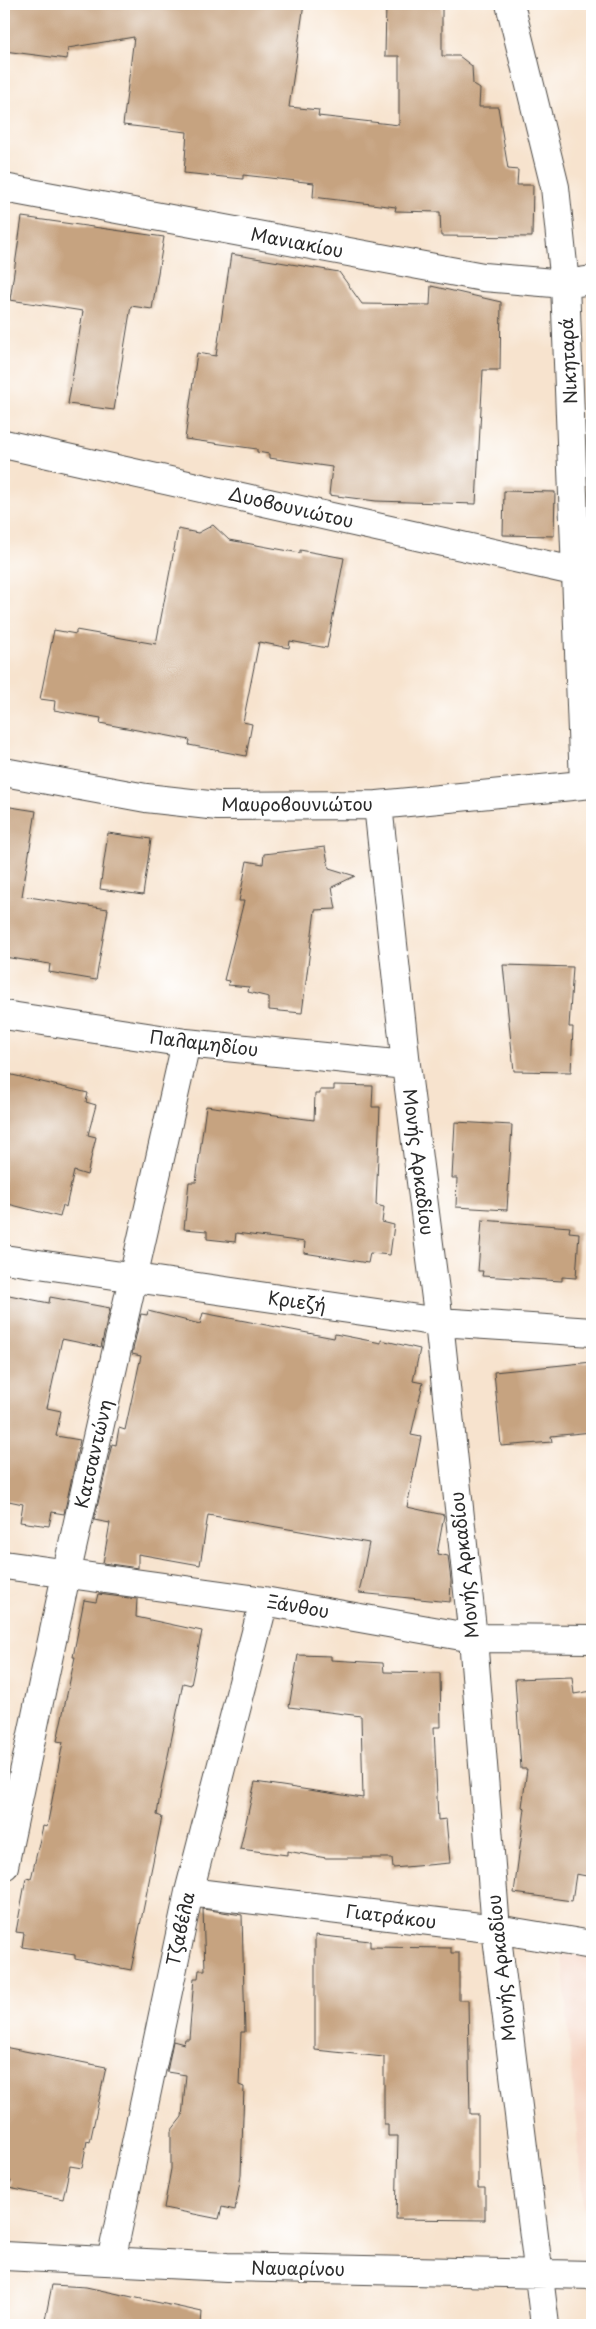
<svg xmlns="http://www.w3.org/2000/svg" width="596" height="2329" font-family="'Playpen Sans',sans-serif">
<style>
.built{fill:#f5d3c1}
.building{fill:#c6a380}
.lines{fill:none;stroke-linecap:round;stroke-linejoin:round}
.minor-casing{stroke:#4a4743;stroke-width:30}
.minor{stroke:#fff;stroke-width:28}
.labels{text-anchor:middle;stroke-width:4.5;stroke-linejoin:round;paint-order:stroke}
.street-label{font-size:18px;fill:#2b2b2b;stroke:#fff}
</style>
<rect width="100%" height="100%" fill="#fff"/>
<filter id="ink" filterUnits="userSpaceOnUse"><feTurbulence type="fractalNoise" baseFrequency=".02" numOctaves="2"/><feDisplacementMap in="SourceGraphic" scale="10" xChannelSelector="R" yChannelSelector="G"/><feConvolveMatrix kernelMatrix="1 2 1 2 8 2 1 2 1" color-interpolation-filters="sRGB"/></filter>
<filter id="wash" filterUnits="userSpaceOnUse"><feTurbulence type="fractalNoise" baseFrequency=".0096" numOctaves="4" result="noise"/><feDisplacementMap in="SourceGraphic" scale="20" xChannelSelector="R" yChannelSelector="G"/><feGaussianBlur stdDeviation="1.12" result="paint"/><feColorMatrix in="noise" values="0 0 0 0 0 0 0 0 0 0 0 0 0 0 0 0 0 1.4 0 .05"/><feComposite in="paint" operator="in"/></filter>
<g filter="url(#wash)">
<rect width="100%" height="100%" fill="#f7e3ce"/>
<path class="built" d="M 569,1954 L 592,1957 L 592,2241 L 586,2241 L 562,1955 Z"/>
<g id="blocks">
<path class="building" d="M 4,4 L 304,4 L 289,107 L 319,110 L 318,116 L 399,125 L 399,56 L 385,56 L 386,4 L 442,4 L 442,56 L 459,56 L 472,66 L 473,84 L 480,89 L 479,107 L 498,107 L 508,169 L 518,170 L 517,185 L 533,185 L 532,237 L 441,236 L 440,212 L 395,211 L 396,207 L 313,197 L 314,183 L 243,175 L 243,179 L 184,173 L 187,132 L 123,125 L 134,37 L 68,48 L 67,59 L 4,51 Z
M 22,217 L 164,237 L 152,309 L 131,306 L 114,410 L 68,404 L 83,311 L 10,300 Z
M 231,254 L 339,272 L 362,304 L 430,305 L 431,286 L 501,302 L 500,370 L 483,370 L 476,504 L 376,501 L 329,495 L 332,467 L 269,458 L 269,454 L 257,452 L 257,449 L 185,439 L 197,353 L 216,356 Z
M 504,491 L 555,492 L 554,536 L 503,535 Z
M 213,525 L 229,540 L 300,553 L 300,550 L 344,558 L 327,648 L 290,641 L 289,648 L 259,642 L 243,722 L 252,724 L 246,756 L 189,745 L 190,740 L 100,723 L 101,718 L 54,710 L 55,701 L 40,699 L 54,630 L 76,634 L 76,630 L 156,644 L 178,529 L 198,533 Z
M 4,806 L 36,811 L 22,896 L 108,909 L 96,980 L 49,972 L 50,964 L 4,957 Z
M 108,833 L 151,839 L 143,895 L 100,889 Z
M 325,847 L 329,868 L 355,876 L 332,887 L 336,909 L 315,910 L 302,1013 L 269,1010 L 269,997 L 248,992 L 249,987 L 228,985 L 229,981 L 224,980 L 244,901 L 239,901 L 247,861 L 263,864 L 264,854 Z
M 503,965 L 573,967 L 569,1027 L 573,1027 L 571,1072 L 514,1071 Z
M 4,1073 L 88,1093 L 86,1102 L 96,1105 L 88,1135 L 96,1137 L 87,1175 L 74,1171 L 66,1207 L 63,1205 L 60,1217 L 4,1203 Z
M 334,1085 L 373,1086 L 372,1107 L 380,1107 L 376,1205 L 384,1207 L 382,1222 L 394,1225 L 390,1255 L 370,1253 L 368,1263 L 304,1253 L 305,1242 L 236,1233 L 235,1242 L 207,1239 L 207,1231 L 184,1229 L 189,1182 L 196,1182 L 206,1106 L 314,1120 L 315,1094 L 320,1094 L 320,1090 L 334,1090 Z
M 455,1122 L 512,1125 L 507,1210 L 456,1207 L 457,1178 L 452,1178 Z
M 482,1220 L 570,1227 L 569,1232 L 579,1233 L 576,1278 L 562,1277 L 562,1281 L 482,1276 L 483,1271 L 478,1271 Z
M 4,1294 L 49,1303 L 50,1297 L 110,1308 L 101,1347 L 62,1339 L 47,1408 L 61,1411 L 56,1436 L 80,1440 L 64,1514 L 52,1512 L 49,1526 L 20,1522 L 23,1504 L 4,1500 Z
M 148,1311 L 200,1324 L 203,1313 L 334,1338 L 335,1334 L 381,1343 L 381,1340 L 420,1349 L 413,1381 L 423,1383 L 411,1435 L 421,1437 L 407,1507 L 444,1515 L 437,1554 L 448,1556 L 451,1581 L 450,1602 L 359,1593 L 369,1543 L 208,1515 L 200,1565 L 138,1554 L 138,1568 L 103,1563 L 110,1523 L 94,1520 L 112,1444 L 116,1445 L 119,1428 L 125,1430 L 141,1356 L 132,1354 L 141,1314 L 147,1315 Z
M 592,1362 L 592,1432 L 551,1436 L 552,1442 L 501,1446 L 494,1372 Z
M 98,1594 L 137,1599 L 136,1617 L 202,1631 L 191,1685 L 183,1683 L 160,1795 L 157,1815 L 162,1817 L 131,1970 L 75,1959 L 75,1955 L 22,1947 L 24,1933 L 16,1932 L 26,1878 L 31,1879 L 43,1826 L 47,1827 L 63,1742 L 57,1741 L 75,1657 L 73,1657 L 84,1600 L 96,1602 Z
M 298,1655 L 331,1656 L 331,1660 L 383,1663 L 384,1672 L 440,1673 L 441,1727 L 434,1727 L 438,1820 L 446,1819 L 450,1863 L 393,1868 L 392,1858 L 326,1858 L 287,1851 L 287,1855 L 240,1849 L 255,1782 L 363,1798 L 361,1716 L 289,1707 Z
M 572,1677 L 574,1694 L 592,1691 L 592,1877 L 576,1874 L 572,1901 L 514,1893 L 525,1808 L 522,1807 L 527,1769 L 521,1769 L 515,1679 Z
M 203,1909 L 242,1915 L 245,2032 L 241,2032 L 239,2085 L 244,2087 L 241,2175 L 235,2210 L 222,2207 L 219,2219 L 164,2208 L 171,2169 L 171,2131 L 182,2117 L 186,2075 L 167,2072 L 173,2041 L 184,2044 L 185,2039 L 189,2039 L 194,1978 L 198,1978 L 199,1970 L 205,1970 Z
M 315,1935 L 370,1941 L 370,1947 L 451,1948 L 451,1953 L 459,1953 L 459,2000 L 468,2000 L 470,2114 L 478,2114 L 478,2188 L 485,2188 L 485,2220 L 396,2219 L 398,2136 L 388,2136 L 388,2124 L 384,2124 L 384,2057 L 315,2050 Z
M 4,2047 L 106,2067 L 90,2142 L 87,2141 L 82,2168 L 70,2166 L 63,2199 L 9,2188 L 11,2181 L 4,2179 Z
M 52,2285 L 86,2287 L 202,2312 L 201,2325 L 44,2325 Z"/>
</g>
</g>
<g filter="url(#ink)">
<use href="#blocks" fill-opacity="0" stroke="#4a4743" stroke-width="1"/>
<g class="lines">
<defs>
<path id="minor" d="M 510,4 L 555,187 L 565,284 L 584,784
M 4,188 L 483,277 L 565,284 L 592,280
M 4,444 L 578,572
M 4,772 L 146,798 L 218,806 L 378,805 L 592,784
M 378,805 L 406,1065 L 439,1322 L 473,1638 L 496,1929 L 545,2325
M 4,1015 L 186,1043 L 406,1065
M 4,1259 L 439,1322 L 592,1332
M 4,1565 L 264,1601 L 473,1638 L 592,1639
M 4,1866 L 66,1575 L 186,1043
M 189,1892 L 496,1929 L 592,1945
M 4,2256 L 227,2267 L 592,2275
M 111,2261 L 189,1892 L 264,1601"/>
</defs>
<use href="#minor" class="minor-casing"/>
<use href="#minor" class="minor"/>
</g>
</g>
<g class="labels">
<g class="street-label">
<text transform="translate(297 243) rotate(11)" y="6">Μανιακίου</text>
<text transform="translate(569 361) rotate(-93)" y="6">Νικηταρά</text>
<text transform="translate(291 508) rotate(13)" y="6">Δυοβουνιώτου</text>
<text x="297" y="811">Μαυροβουνιώτου</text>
<text transform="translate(204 1044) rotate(7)" y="6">Παλαμηδίου</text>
<text transform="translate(418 1162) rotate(83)" y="6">Μονής Αρκαδίου</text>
<text transform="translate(297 1302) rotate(8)" y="6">Κριεζή</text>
<text transform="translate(94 1454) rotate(-77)" y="6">Κατσαντώνη</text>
<text transform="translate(465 1565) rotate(-96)" y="6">Μονής Αρκαδίου</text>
<text transform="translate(298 1607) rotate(10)" y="6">Ξάνθου</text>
<text transform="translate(391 1917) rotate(7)" y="6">Γιατράκου</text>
<text transform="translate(181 1929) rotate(-78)" y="6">Τζαβέλα</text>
<text transform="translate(502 1968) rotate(-96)" y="6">Μονής Αρκαδίου</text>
<text transform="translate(298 2269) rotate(1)" y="6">Ναυαρίνου</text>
</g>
</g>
<rect width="596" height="2329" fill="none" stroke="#fff" stroke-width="20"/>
</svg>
